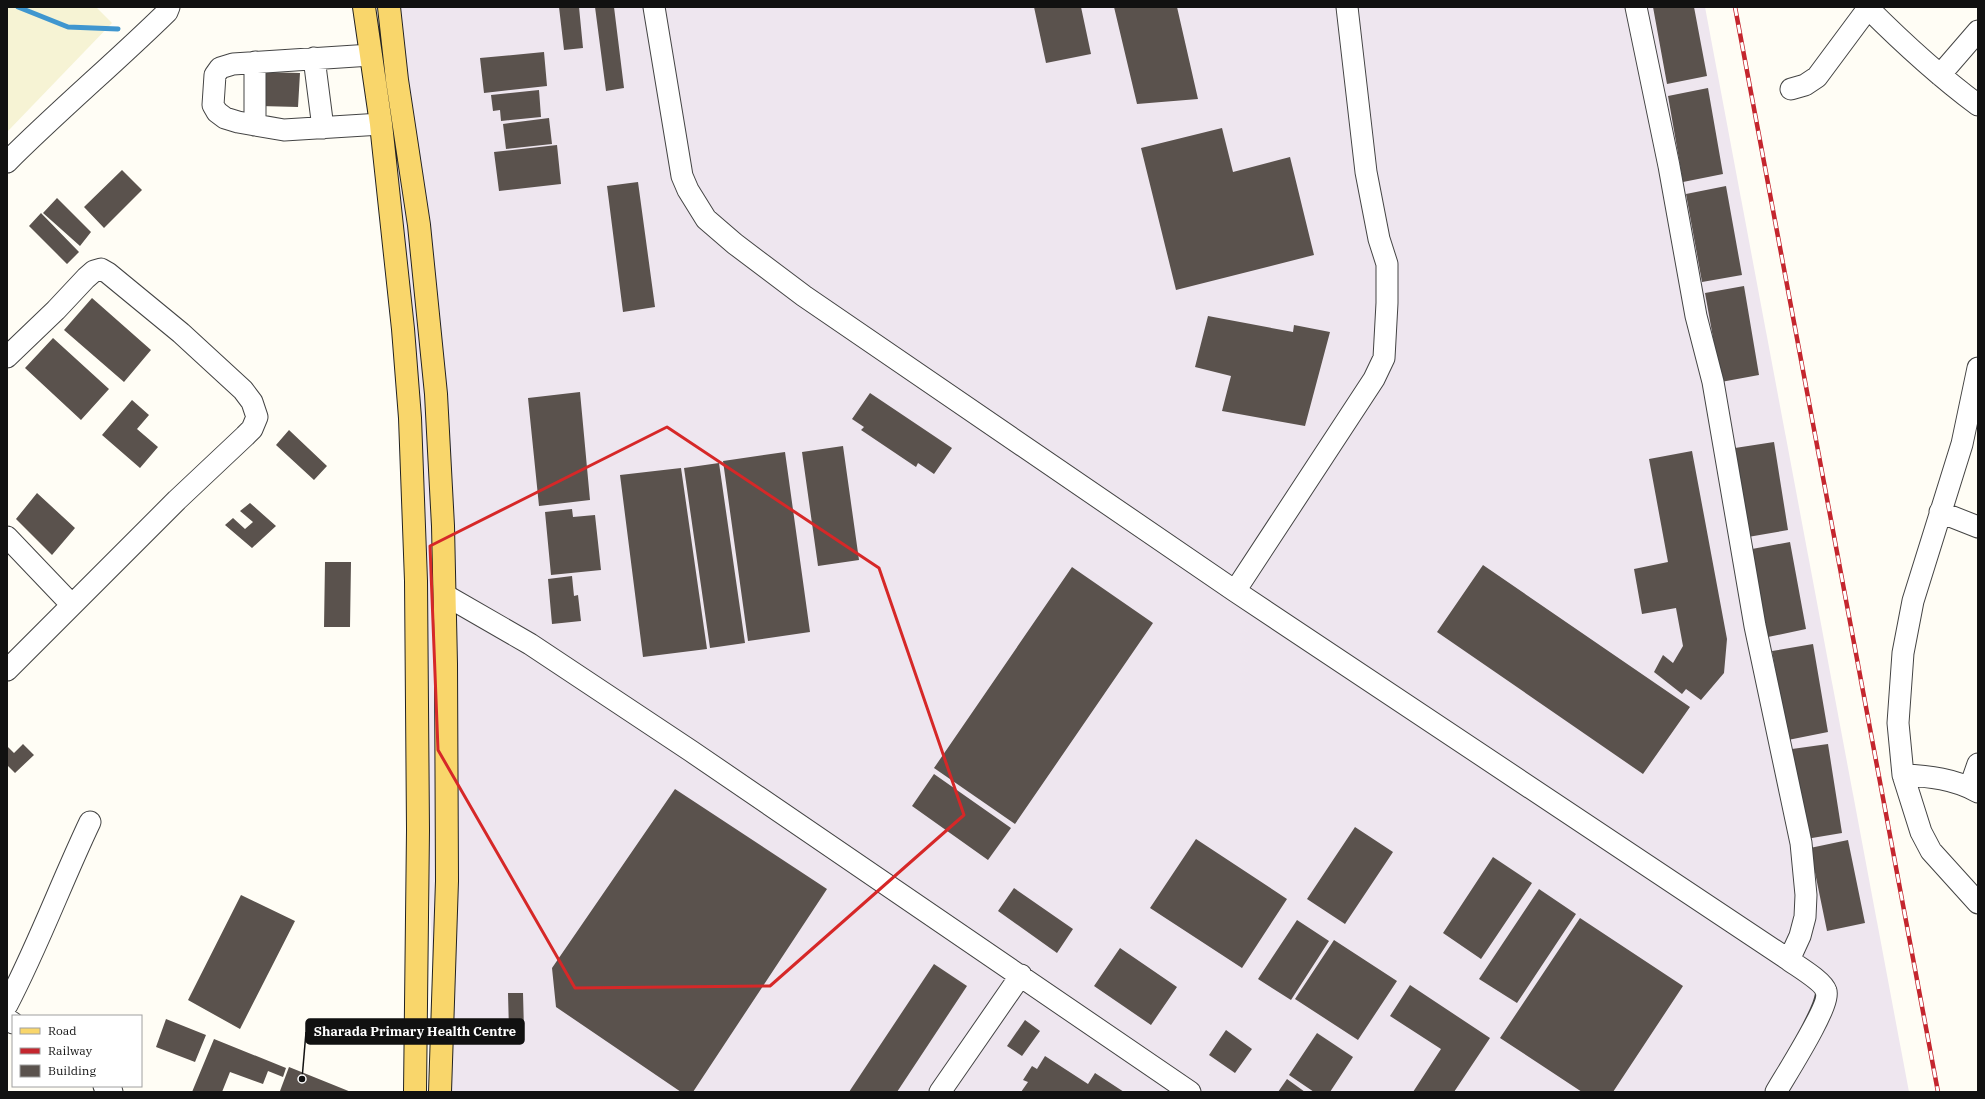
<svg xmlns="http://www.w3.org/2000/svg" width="1985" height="1099" font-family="'IBM Plex Serif',serif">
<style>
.industrial{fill:#eee6ef}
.farmland{fill:#f6f3d4}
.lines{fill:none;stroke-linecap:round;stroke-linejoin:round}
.stream{stroke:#3f96cf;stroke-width:5}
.building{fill:#5a524d}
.minor-casing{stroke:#444;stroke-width:23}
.major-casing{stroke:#222;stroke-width:24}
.minor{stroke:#fff;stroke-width:21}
.major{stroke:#f9d66b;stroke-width:22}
.rail-casing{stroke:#c4262e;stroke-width:4.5}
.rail{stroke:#fff;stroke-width:3;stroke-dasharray:9;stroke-linecap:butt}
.marked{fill:none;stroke:#d62828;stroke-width:3;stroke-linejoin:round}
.leader{fill:none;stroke:#111;stroke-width:1.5}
.callout-dot{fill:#111;stroke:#fff;stroke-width:1.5}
.callout{fill:#111;stroke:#111;stroke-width:1.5}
.callout-label{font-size:13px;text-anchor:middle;font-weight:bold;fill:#fff}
</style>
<rect width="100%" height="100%" fill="#fffdf5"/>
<path class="industrial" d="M 391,7 L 1705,7 L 1909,1092 L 438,1092 Z"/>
<path class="farmland" d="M 7,7 L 96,7 L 112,23 L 7,132 Z"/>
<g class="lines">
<path class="stream" d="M 18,7 L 68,27 L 118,29"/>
</g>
<path class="building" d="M 559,7 L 579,7 L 583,48 L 564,50 Z
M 595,7 L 614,7 L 624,88 L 606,91 Z
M 1034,7 L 1081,7 L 1091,54 L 1046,63 Z
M 1114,7 L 1177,7 L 1198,99 L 1137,104 Z
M 1653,7 L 1694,7 L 1707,76 L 1667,84 Z
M 544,52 L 547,86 L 484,93 L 480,58 Z
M 261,72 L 300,73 L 298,107 L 260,106 Z
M 1708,88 L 1723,174 L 1683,182 L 1668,96 Z
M 539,90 L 541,117 L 501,121 L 500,110 L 493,111 L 491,95 Z
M 549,118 L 552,144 L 506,149 L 503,124 Z
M 1222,128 L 1233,172 L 1290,157 L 1314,255 L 1176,290 L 1141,148 Z
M 557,145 L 561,184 L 499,191 L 494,152 Z
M 122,170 L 142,190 L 104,228 L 84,207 Z
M 638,182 L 655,307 L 623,312 L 607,186 Z
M 1726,186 L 1742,275 L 1702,282 L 1686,194 Z
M 57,198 L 91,232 L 80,246 L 43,213 Z
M 41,213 L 79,252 L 67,264 L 29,226 Z
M 1744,286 L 1759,375 L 1721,382 L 1705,293 Z
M 92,298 L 151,350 L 124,382 L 64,330 Z
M 1208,316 L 1293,332 L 1294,325 L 1330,332 L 1305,426 L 1222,411 L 1231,376 L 1195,367 Z
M 53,338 L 109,389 L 81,420 L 25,368 Z
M 580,392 L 590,500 L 539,506 L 528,398 Z
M 870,393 L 952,448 L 934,474 L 918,463 L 916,467 L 861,430 L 864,427 L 852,419 Z
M 132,400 L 149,415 L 137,429 L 158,447 L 140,468 L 102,435 Z
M 289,430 L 327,466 L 314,480 L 276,445 Z
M 1774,442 L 1788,530 L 1748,537 L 1735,448 Z
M 843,446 L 859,560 L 818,566 L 802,452 Z
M 1692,451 L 1727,639 L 1724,673 L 1701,700 L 1686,689 L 1682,694 L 1654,672 L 1663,655 L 1673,663 L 1683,646 L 1676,608 L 1642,614 L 1634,569 L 1668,562 L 1649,459 Z
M 785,452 L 810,632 L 748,641 L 723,461 Z
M 719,463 L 745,643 L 710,648 L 684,468 Z
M 681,468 L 707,649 L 643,657 L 620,475 Z
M 37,493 L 75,528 L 52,555 L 16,519 Z
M 250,503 L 276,526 L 252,548 L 225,525 L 233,518 L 245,529 L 253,522 L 240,511 Z
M 572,509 L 573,517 L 595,515 L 601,570 L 551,575 L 545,512 Z
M 1790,542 L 1806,629 L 1768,637 L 1752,549 Z
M 325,562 L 351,562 L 350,627 L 324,627 Z
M 1483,565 L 1690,707 L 1643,774 L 1437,632 Z
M 1072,567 L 1153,623 L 1015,824 L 934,768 Z
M 572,576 L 574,596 L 578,595 L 581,621 L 552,624 L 548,579 Z
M 1813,644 L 1828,732 L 1788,740 L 1772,651 Z
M 23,744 L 34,755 L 15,773 L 7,765 L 7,746 L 14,753 Z
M 1828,744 L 1842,833 L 1806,839 L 1792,749 Z
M 934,774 L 1011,828 L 988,860 L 912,806 Z
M 675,789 L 827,889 L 693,1092 L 681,1092 L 556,1007 L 552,968 Z
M 1355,827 L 1393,852 L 1345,924 L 1307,899 Z
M 1196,839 L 1287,899 L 1242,968 L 1150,908 Z
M 1848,840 L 1865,923 L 1827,931 L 1810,848 Z
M 1493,857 L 1532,883 L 1481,959 L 1443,933 Z
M 1014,888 L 1073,929 L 1057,953 L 998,911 Z
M 1539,889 L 1576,914 L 1517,1003 L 1479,979 Z
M 241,895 L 295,921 L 240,1029 L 188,1000 Z
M 1580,918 L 1683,986 L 1613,1092 L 1582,1092 L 1500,1038 Z
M 1297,920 L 1329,941 L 1291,1000 L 1258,979 Z
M 1334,940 L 1397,981 L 1358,1040 L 1295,999 Z
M 1120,948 L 1177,987 L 1151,1025 L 1094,986 Z
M 934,964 L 967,986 L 897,1092 L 849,1092 Z
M 1410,985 L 1490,1038 L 1454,1092 L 1413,1092 L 1441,1049 L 1390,1016 Z
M 508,993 L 523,993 L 524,1031 L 509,1031 Z
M 166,1019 L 206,1035 L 195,1062 L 156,1047 Z
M 1025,1020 L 1040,1031 L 1022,1056 L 1007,1046 Z
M 1226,1030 L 1252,1049 L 1235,1073 L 1209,1055 Z
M 1317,1033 L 1353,1057 L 1330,1092 L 1314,1092 L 1289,1075 Z
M 214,1039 L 286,1068 L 283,1077 L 268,1071 L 263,1084 L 230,1072 L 222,1092 L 192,1092 Z
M 1045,1056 L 1088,1084 L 1095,1073 L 1124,1092 L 1021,1092 L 1028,1082 L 1023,1080 L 1032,1066 L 1037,1069 Z
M 289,1067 L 351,1092 L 280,1091 Z
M 1287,1079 L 1305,1092 L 1278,1092 Z"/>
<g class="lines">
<defs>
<path id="minor" d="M 654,7 L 682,176 L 688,190 L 706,219 L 735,244 L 804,296 L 1235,591 L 1789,960 C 1797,966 1823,981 1826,991 C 1831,1005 1785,1076 1776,1092
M 1636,7 L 1669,166 L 1696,316 L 1713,382 L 1755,626 L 1801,843 L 1806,895 L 1805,917 L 1800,936 L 1789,960
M 1868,8 C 1903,43 1939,76 1978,105
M 371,55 L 233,64 L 220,68 L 215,75 L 213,105 L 217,112 L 225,118 L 238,122 L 284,130 L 381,124
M 314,58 L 323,128
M 255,62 L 255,125
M 1940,75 L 1978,31
M 1791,89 L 1805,85 L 1817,77 L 1869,7
M 7,162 C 59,110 115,63 167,12 L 169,7
M 7,357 L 56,310 L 86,278 L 94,271 L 101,269 L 108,273 L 181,333 L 243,390 L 252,402 L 257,417 L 252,429 L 245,436 L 177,500 L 7,670
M 1978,368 L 1962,444 L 1913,601 L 1903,653 L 1898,723 L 1903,775 L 1921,832 L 1931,851 L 1978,903
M 1940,512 L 1978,527
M 7,537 L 71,604
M 1235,591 L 1374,379 L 1384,358 L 1387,303 L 1387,264 L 1379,239 L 1366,172 L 1347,7
M 445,595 L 530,644 L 691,751 L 1190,1092
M 1903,775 C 1929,776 1955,779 1978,792
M 1970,787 L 1978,764
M 7,1005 C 38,946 61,883 90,822
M 7,1019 L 13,1023
M 104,1086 L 112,1092
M 940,1092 L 1021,975"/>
<path id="major" d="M 364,7 L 381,124 L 403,329 L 410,418 L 416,581 L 418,830 L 415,1092
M 389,7 L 397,80 L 419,225 L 436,394 L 443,526 L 446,664 L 447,881 L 440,1092"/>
</defs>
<use href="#minor" class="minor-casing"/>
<use href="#major" class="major-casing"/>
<use href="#minor" class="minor"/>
<use href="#major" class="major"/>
<defs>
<path id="rail" d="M 1735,7 L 1938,1092"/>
</defs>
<use href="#rail" class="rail-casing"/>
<use href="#rail" class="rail"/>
</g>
<path class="marked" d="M 667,427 L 879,568 L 964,815 L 770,986 L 575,988 L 438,750 L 430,546 Z"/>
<path class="leader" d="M302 1079L306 1032"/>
<circle class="callout-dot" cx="302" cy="1079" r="4"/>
<rect class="callout" x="306" y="1019" width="218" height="25" rx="4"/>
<g class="callout-label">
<text x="415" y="1036">Sharada Primary Health Centre</text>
</g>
<rect width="1985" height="1099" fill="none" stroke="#111111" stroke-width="16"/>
<rect x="12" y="1015" width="130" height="72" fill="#ffffff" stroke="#a0a0a0"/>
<rect x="20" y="1028" width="20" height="6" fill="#f9d66b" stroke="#a0a0a0"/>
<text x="48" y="1035" font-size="12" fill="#111111">Road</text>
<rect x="20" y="1048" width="20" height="6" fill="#c4262e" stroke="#a0a0a0"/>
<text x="48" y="1055" font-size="12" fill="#111111">Railway</text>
<rect x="20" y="1065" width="20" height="12" fill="#5a524d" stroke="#a0a0a0"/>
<text x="48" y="1075" font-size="12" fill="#111111">Building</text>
</svg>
